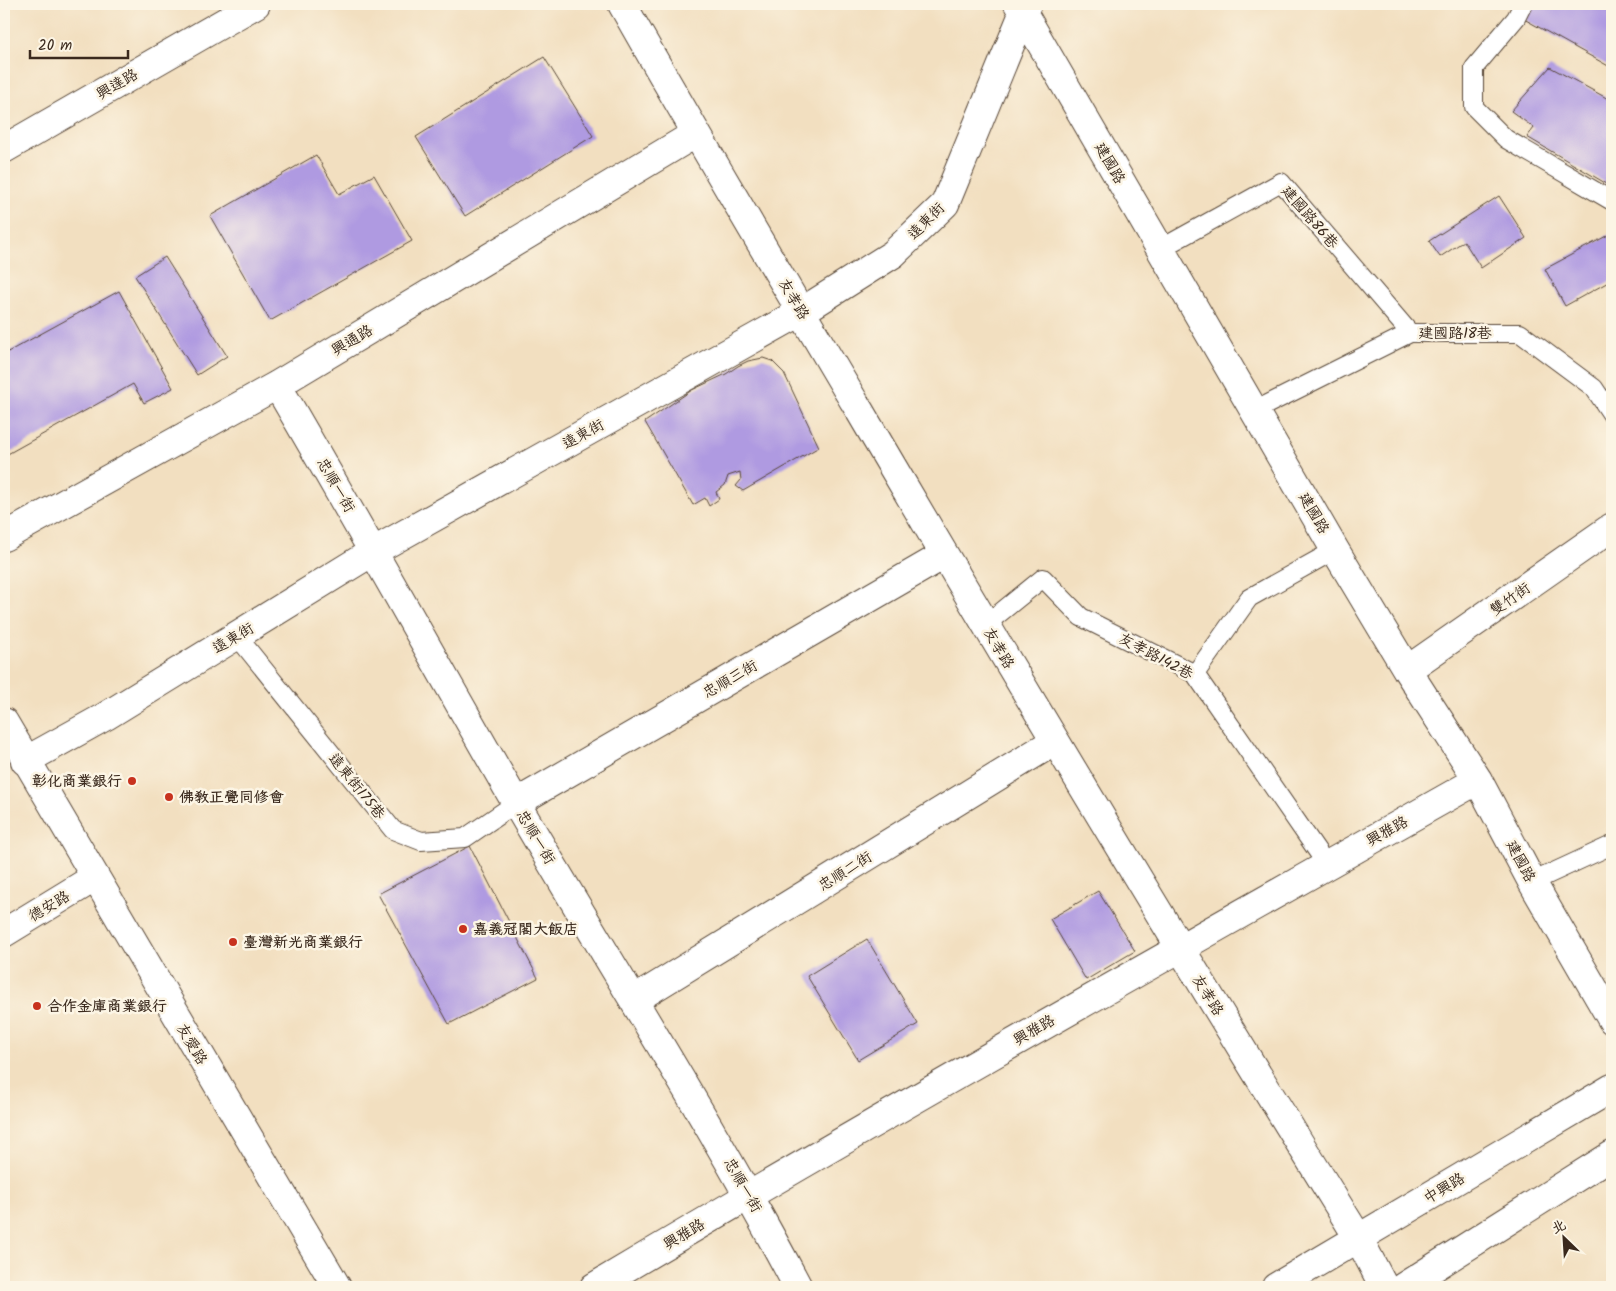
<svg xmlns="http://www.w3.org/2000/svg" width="1616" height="1291" font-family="Kalam,'LXGW WenKai TC',sans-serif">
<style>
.building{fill:#af9ae1}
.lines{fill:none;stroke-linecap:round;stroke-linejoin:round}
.lane-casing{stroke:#564536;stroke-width:20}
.street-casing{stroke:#564536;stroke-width:30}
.secondary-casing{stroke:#564536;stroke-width:30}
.lane{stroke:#fff;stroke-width:18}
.street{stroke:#fff;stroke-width:28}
.secondary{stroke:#fff;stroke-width:28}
.poi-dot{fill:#c8321e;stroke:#fcf5e5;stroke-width:2}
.labels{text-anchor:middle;stroke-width:5;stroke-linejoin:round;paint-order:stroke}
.street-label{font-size:15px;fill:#3b2a1e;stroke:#fcf5e5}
.poi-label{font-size:15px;font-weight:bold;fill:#3b2a1e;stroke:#fcf5e5;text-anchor:start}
</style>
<rect width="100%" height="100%" fill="#fcf5e5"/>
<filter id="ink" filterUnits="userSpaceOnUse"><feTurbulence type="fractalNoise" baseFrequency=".02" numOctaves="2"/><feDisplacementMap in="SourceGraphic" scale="10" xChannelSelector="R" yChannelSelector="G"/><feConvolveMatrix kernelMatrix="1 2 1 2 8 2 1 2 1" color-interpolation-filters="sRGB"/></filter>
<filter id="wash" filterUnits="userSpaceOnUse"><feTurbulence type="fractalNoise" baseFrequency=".0096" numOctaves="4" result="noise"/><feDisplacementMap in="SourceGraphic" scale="20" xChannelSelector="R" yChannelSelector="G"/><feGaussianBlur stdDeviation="1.12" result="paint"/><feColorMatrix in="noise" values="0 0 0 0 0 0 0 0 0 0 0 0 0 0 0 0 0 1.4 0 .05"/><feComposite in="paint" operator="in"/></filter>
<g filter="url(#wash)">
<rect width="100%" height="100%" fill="#f2dfc0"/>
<g id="blocks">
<path class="building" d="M 1533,4 L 1612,4 L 1612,68 L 1524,19 Z
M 544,57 L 593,136 L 465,216 L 416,137 Z
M 1550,67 L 1612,101 L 1612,187 L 1527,137 L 1534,128 L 1511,111 Z
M 316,155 L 339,194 L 374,175 L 412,241 L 270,321 L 210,216 Z
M 1499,196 L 1526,238 L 1481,268 L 1464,241 L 1440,257 L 1429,241 Z
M 1610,234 L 1612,239 L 1612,280 L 1565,306 L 1545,269 Z
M 165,257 L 227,356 L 197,375 L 135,276 Z
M 119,291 L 173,388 L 144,403 L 133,384 L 4,456 L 4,354 Z
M 763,358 L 772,361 L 784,373 L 819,447 L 743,491 L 736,486 L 741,480 L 740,472 L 728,476 L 725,485 L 716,492 L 719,499 L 709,506 L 705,498 L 693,505 L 645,422 L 692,390 L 726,374 L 738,366 L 748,361 Z
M 470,846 L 538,978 L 449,1024 L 378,894 Z
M 1098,891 L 1135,951 L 1086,980 L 1050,919 Z
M 867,939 L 918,1024 L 858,1060 L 807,976 Z"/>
</g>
</g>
<g filter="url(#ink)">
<use href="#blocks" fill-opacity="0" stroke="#564536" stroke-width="1"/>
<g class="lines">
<defs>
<path id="lane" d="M 1523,4 L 1516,18 L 1474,68 L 1474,107 L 1506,139 L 1612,201
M 1160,249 L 1281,182 L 1410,333
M 1254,411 L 1410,333 L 1520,333 L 1594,388 L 1612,415
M 985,625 L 1043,578 L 1081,617 L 1195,674 L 1327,865
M 237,636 L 393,830 L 421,841 L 465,838 L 516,803
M 1195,674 L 1249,598 L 1335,550
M 1532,882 L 1612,845"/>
<path id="street" d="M 622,4 C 698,138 777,271 855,403 C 1020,684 1187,962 1359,1239 L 1384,1287
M 1018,4 L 1335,550 L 1407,670 L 1478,780 L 1532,882 L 1612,1020
M 4,149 L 256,4
M 277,385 C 358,523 436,664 516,803 C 610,965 711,1122 798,1287
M 4,537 L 277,385 L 695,134
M 1407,670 L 1612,527
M 25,761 L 106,716 L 374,551 L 801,312 L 893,254 L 945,204 L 1027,4
M 516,803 L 944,555
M 634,1000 L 1055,741
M 594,1287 C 886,1113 1182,947 1478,780"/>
<path id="secondary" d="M 4,722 L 337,1287
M 4,933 L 94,878
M 1276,1287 L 1612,1088
M 1403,1287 L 1612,1155"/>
</defs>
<use href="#lane" class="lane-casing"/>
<use href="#street" class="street-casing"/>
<use href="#secondary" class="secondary-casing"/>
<use href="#lane" class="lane"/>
<use href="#street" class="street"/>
<use href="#secondary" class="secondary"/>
</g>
</g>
<g class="poi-dot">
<circle cx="132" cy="781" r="5"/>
<circle cx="169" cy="797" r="5"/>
<circle cx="463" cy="929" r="5"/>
<circle cx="233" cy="942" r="5"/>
<circle cx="37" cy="1006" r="5"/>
</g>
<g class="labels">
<g class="street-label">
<text transform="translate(117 84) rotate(-30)" y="5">興達路</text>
<text transform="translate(1110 163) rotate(60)" y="5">建國路</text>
<text transform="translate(1310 217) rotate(49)" y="5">建國路86巷</text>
<text transform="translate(926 221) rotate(-45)" y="5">遠東街</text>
<text transform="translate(794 299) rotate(59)" y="5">友孝路</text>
<text x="1455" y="338">建國路18巷</text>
<text transform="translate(352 340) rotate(-31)" y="5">興通路</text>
<text transform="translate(583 434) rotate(-29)" y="5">遠東街</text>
<text transform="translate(336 485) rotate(60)" y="5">忠順一街</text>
<text transform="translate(1314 513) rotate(60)" y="5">建國路</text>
<text transform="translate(1510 599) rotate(-35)" y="5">雙竹街</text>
<text transform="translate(233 638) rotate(-31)" y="5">遠東街</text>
<text transform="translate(999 648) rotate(59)" y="5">友孝路</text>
<text transform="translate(1156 656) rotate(28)" y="5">友孝路142巷</text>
<text transform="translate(730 679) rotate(-30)" y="5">忠順三街</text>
<text transform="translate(357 786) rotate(51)" y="5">遠東街175巷</text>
<text transform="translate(1387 831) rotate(-29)" y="5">興雅路</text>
<text transform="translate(536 837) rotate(59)" y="5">忠順一街</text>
<text transform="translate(1521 861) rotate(62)" y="5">建國路</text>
<text transform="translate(845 871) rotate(-32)" y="5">忠順二街</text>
<text transform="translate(49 906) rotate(-31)" y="5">德安路</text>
<text transform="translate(1208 995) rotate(58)" y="5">友孝路</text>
<text transform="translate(1034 1030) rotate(-30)" y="5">興雅路</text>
<text transform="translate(192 1044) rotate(59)" y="5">友愛路</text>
<text transform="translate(743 1185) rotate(60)" y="5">忠順一街</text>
<text transform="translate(1444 1188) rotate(-31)" y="5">中興路</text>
<text transform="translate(684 1234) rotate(-31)" y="5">興雅路</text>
</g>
<g class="poi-label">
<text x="122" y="786" text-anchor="end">彰化商業銀行</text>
<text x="179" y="802">佛教正覺同修會</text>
<text x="473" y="934">嘉義冠閣大飯店</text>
<text x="243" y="947">臺灣新光商業銀行</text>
<text x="47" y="1011">合作金庫商業銀行</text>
</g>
</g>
<rect width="1616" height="1291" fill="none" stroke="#fcf5e5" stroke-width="20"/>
<g transform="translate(1564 1238) rotate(335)" stroke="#fcf5e5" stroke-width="4" paint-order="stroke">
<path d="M0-4L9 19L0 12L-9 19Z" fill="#3b2a1e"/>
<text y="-8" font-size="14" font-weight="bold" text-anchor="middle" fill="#3b2a1e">北</text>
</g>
<path d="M30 50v8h98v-8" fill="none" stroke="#3b2a1e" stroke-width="2.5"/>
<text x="38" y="50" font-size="15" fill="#3b2a1e" stroke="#fcf5e5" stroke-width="4" paint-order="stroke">20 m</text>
</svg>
